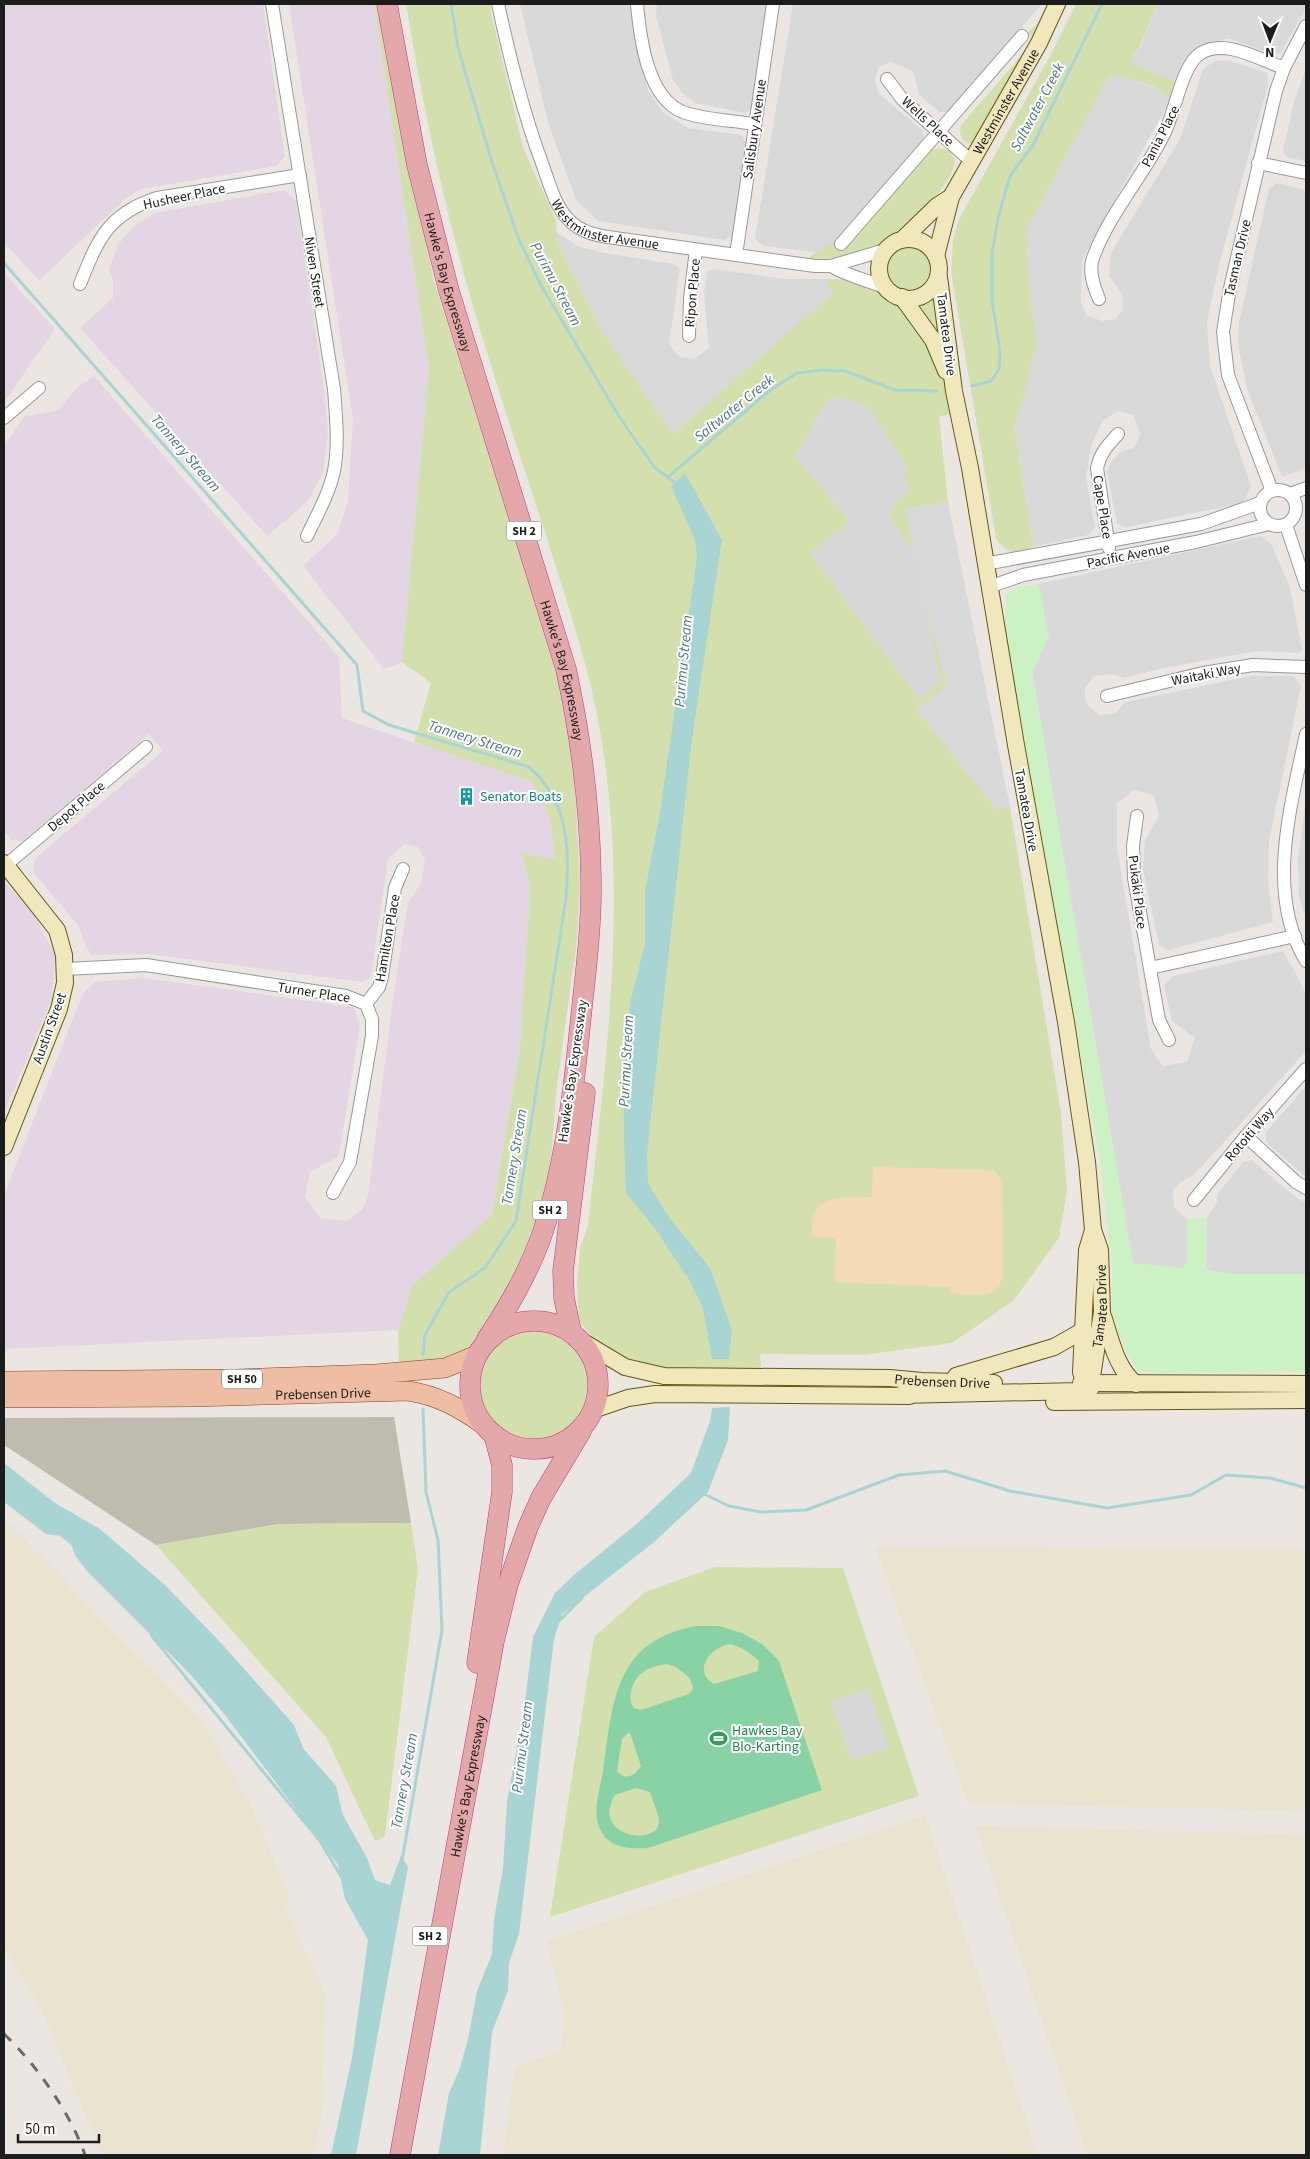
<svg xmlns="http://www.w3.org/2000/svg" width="1310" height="2159" font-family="'Source Sans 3',sans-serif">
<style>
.residential{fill:#dad9d9}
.industrial{fill:#e3d5e4}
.construction{fill:#bfbbaf}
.farmland{fill:#e9e4d0}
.grass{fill:#d3e0ae}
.sand{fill:#f5dab7}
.park{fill:#cbf1c4}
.pitch{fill:#89d2a5;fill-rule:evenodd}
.parking{fill:#d8d8d8}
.water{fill:#a8d4d4}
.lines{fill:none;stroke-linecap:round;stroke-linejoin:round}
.stream{stroke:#a8d4d4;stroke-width:3}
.minor-casing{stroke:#999;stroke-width:14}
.secondary-casing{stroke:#635912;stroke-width:18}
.primary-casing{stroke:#814212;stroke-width:20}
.trunk-casing{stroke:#c03987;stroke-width:21}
.minor{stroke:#fff;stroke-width:12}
.secondary{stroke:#f0e7bc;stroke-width:16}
.primary{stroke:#efbda4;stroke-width:19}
.trunk{stroke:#e4a8aa;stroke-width:20}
.rail{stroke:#6a6a6a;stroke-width:3;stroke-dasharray:10 10;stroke-linecap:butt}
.labels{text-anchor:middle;stroke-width:4;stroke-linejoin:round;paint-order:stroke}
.shield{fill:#fff;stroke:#606060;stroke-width:1}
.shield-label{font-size:12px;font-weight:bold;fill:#1c1c1c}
.street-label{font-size:14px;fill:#1c1c1c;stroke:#fff}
.culture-label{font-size:14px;fill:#0d838f;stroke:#fff;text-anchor:start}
.leisure-label{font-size:14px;fill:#27864d;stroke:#fff;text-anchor:start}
.water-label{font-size:15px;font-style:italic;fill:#4b7989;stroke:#fff}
</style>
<rect width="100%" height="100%" fill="#ece6e2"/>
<path class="residential" d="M 520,4 L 630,4 L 648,91 L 664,113 L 688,128 L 742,135 L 746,143 L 732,236 L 724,240 L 598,221 L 576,200 L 548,122 Z
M 657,4 L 769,4 L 754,106 L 746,113 L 695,103 L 682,93 L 673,80 L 656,16 Z
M 793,4 L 1042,4 L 948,112 L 939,112 L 919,94 L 913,71 L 891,62 L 879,66 L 875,78 L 878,93 L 923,131 L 924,139 L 837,242 L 821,253 L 763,246 L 755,238 Z
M 1158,4 L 1306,4 L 1306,8 L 1281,52 L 1274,55 L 1229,38 L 1207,45 L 1184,78 L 1175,81 L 1134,64 L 1132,57 L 1140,48 Z
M 1228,60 L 1267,73 L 1268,84 L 1219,265 L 1207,322 L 1210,366 L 1251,486 L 1243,503 L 1126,527 L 1117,524 L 1107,472 L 1111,462 L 1119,453 L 1135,447 L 1140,434 L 1133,415 L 1118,411 L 1102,421 L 1091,446 L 1086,478 L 1095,528 L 1088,535 L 1033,547 L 1015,429 L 1036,342 L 1031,306 L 1026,230 L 1109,76 L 1124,76 L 1167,93 L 1170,100 L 1082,260 L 1081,303 L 1087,316 L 1103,321 L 1115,319 L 1123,310 L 1122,294 L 1109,276 L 1111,253 L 1180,139 L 1203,69 L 1215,61 Z
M 1306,68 L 1306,161 L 1286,157 L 1283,150 L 1294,102 Z
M 1277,183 L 1306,190 L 1306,468 L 1282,477 L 1247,389 L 1238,345 L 1239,323 L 1269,188 Z
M 555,231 L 580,247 L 605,253 L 674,264 L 680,269 L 669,344 L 680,357 L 694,359 L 709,348 L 704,295 L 707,272 L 713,269 L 786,279 L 826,279 L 834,293 L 673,434 L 603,333 L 557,242 Z
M 948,502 L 1010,807 L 996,809 L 916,709 L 904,509 Z
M 1261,536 L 1272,545 L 1290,588 L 1302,649 L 1299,653 L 1257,651 L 1163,668 L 1124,678 L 1111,674 L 1094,676 L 1085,688 L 1085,700 L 1089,707 L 1100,715 L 1115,713 L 1126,702 L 1250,676 L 1293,676 L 1301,686 L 1269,841 L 1268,878 L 1273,922 L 1168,950 L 1159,945 L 1143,869 L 1145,840 L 1159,816 L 1154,795 L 1133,790 L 1117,804 L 1117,848 L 1151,1049 L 1163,1066 L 1187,1062 L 1195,1038 L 1172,1021 L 1164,986 L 1173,976 L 1283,951 L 1306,993 L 1306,1051 L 1195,1174 L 1179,1183 L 1173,1191 L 1174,1207 L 1187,1219 L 1187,1263 L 1181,1269 L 1133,1263 L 1032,672 L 1049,636 L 1038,584 Z
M 1306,800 L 1306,920 L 1299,897 L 1298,859 Z
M 1306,1086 L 1306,1177 L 1266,1142 L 1266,1132 Z
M 1251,1160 L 1297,1198 L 1306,1203 L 1306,1274 L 1235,1274 L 1210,1271 L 1206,1266 L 1207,1218 L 1217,1202 L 1217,1195 L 1243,1162 Z"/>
<path class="industrial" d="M 4,4 L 263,4 L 285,157 L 276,166 L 141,189 L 126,198 L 39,281 L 4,242 Z
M 289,4 L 374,4 L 429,368 L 402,662 L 384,669 L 303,566 L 337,534 L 348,501 L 353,419 Z
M 284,190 L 296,200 L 324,388 L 328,433 L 323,473 L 308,501 L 267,536 L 80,328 L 113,298 L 113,281 L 109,270 L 117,246 L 132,228 L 155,213 Z
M 4,273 L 55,329 L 4,402 Z
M 94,376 L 339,657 L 342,718 L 532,782 L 550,819 L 555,859 L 522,853 L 530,888 L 520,1046 L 492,1215 L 413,1286 L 398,1330 L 4,1349 L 4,1195 L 83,993 L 95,982 L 144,978 L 353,1007 L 360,1024 L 339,1156 L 310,1172 L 305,1197 L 320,1218 L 346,1221 L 363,1209 L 368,1196 L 394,991 L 408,903 L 421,883 L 425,860 L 418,847 L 405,844 L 388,859 L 371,977 L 362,982 L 149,954 L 92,955 L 85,945 L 79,926 L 33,872 L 35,858 L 163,751 L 149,734 L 23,841 L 12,840 L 4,831 L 4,446 L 24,417 L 58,410 L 78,387 Z
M 4,881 L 34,915 L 55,954 L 52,998 L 4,1114 Z"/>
<path class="construction" d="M 394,1417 L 411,1523 L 279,1524 L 156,1545 L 4,1445 L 4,1418 Z"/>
<path class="farmland" d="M 4,1519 L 201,1719 L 250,1803 L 290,1899 L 283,1904 L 325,1993 L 322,2111 L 314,2155 L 102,2155 L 41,2009 L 4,1948 Z
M 875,1547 L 1306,1549 L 1306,1811 L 968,1803 Z
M 925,1815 L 1038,2155 L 503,2155 L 515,2067 L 560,2051 L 566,2016 L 547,1941 Z
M 976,1826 L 1306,1835 L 1306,2155 L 1087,2155 Z"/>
<path class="grass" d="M 374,4 L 381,4 L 397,101 L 434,281 L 544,626 L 564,703 L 574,765 L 580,886 L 577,941 L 557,1085 L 549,1185 L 516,1277 L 479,1337 L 470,1347 L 458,1355 L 435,1362 L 399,1368 L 398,1330 L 412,1286 L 492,1215 L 520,1046 L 530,888 L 522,853 L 555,859 L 550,819 L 532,782 L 414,742 L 431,683 L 402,662 L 429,368 Z
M 406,4 L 489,4 L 523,148 L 556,220 L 557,242 L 603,333 L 673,434 L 833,293 L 826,279 C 855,278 890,291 910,312 C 919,322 938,355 944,368 C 950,382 952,399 955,414 L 939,416 L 948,502 L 904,509 L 946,686 L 916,709 L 996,809 L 1010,807 L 1061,1112 L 1067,1191 L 1059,1238 L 1013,1301 L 952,1343 L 862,1355 L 760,1354 L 762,1372 L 670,1371 L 622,1358 L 595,1340 L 579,1321 L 577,1284 L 580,1249 L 588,1225 C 606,1061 629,895 600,731 C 591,677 574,625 558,573 C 534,497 508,422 485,346 C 450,234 425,120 406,4 Z
M 1055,4 L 1050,22 L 979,140 C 967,150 957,138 961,125 L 1035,40 L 1028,33 Z
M 1076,4 L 1158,4 L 1139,48 L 1132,56 L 1134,64 L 1175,81 L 1184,78 L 1170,100 C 1163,86 1125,76 1109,76 L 1026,230 L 1031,306 L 1037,342 L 1015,429 L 1033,547 C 1017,554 1006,555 996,538 L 951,272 L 953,240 L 959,219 L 1049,58 Z
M 940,148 L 950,151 L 955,159 C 954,174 943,187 934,199 C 899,242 862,260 806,259 L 833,242 L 841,249 L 931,150 Z
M887 269a22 22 0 1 1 44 0a22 22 0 1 1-44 0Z
M 933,293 L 940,338 L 913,304 L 925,302 Z
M479 1385a56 56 0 1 1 112 0a56 56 0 1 1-112 0Z
M 411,1523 L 418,1569 L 385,1836 L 375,1841 L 326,1737 L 156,1545 L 279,1524 Z
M 715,1567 L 843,1568 L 919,1796 L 550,1917 L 594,1637 L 645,1592 Z"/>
<path class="sand" d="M 873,1167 L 993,1170 L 1002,1179 L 1003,1277 L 999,1286 L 993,1292 L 986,1295 L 950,1294 L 950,1287 L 834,1282 L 836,1238 L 812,1237 C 812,1230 811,1223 813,1217 C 818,1193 854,1197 872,1197 Z"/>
<path class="park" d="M 1038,584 L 1049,636 L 1032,672 L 1133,1263 L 1181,1268 L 1187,1263 L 1187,1219 L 1207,1218 L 1206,1266 L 1210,1271 L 1235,1274 L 1306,1274 L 1306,1372 L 1156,1373 L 1138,1371 L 1126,1352 L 1112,1316 L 1112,1266 L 1100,1162 L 1004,630 L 1007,594 L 1018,586 Z"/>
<path class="pitch" d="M 695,1626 L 719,1626 L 742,1633 L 762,1644 L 779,1661 L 822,1790 L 648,1848 C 631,1849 610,1849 601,1831 C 591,1815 600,1789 603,1772 C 613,1703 613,1642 695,1626 ZM 730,1644 C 741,1647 751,1653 759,1661 L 758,1671 L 714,1684 C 692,1671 710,1647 730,1644 ZM 667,1664 L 676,1667 L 690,1678 L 693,1689 L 689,1694 L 641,1710 L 634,1708 C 630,1703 630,1698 631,1692 C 635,1673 649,1666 667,1664 ZM 628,1733 L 630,1733 L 641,1766 C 636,1775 625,1782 617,1771 L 622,1739 ZM 636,1788 L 650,1792 C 652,1800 659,1813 659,1822 C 658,1847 590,1837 615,1795 Z"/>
<path class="parking" d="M 837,396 L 868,406 L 908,469 L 903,474 L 911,490 L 896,501 L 890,513 L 892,522 L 919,559 L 940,682 L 919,699 L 810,553 L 850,522 L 795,456 L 828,399 Z
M 868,1689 L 889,1748 L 851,1760 L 831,1701 Z"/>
<path class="water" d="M 685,473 L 722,540 L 692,738 L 647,1154 L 648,1183 L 668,1216 L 710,1268 L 732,1330 L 729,1359 L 712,1359 L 703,1309 L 678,1257 L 626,1193 L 624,1138 L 623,1062 L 631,999 L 645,944 L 645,891 L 660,812 L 697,558 L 695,540 L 671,486 Z
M 730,1407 L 728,1440 L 708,1492 L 653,1543 L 562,1614 L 554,1639 L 519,1934 L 509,1963 L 508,1991 L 492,2032 L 480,2155 L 438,2155 L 449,2093 L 459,2071 L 468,2039 L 477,1991 L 492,1954 L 494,1919 L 503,1869 L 507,1801 L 524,1709 L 533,1637 L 555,1593 L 575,1574 L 639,1522 L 691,1473 L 710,1421 L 712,1408 Z
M 4,1463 L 55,1503 L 100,1529 L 165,1585 L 222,1644 L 294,1725 L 303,1748 L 336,1786 L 343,1815 L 367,1858 L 375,1880 L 390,1885 L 401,1856 L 408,1867 L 356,2155 L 331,2155 L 352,2058 L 368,1940 L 345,1899 L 338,1865 L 225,1715 L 190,1674 L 86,1570 L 75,1555 L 70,1541 L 61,1536 L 46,1534 L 4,1502 Z"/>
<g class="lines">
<path class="stream" d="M 451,4 L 458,48 L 492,162 L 519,240 L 542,287 L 620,418 L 655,468 L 677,484
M 4,263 L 357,665 L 363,711 L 389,725 L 529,767 C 569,802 570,849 566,898 L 516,1221 L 485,1268 L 449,1292 L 425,1335 L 423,1355
M 972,386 L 991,381 L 999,369 L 1000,352 L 992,300 L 992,253 L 998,218 L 1010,176 L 1033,145 L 1102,4
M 668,477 L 769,391 L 797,373 L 823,370 L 845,371 L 895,390 L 937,391
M 663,1238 L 686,1273
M 702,1493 L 729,1506 L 761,1512 L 806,1510 L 899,1475 L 945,1471 L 1010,1491 L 1107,1508 L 1191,1495 L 1226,1475 L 1270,1478 L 1306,1488
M 61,1535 L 74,1545
M 558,1622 L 582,1598
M 151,1635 L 320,1841 L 342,1878
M 402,1861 L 442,1630 L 438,1540 L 426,1492 L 423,1409"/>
<defs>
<g id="minor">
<path d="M 272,4 L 334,389 C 336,416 339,444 334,471 C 329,494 317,515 307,536"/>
<path id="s1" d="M 498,4 C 510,59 523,113 543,166 C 550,185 555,207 570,221 C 582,233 599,236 615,238 L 815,266 L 831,266 L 885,250"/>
<path d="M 637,4 C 640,37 647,98 683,112 C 705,120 731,120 754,124"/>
<path d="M 887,79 L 903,100 L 971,161"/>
<path d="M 1258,163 L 1306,173"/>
<path d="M 841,244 L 1022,36"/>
<path d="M 736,255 L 773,4"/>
<path d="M 831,266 C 847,276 868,280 886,288"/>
<path d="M 80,284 C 98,239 108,214 157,198 L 300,175"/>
<path d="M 1099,299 C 1094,287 1088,271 1093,258 C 1108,215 1145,174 1165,132 C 1175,112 1182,64 1201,53 C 1225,38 1260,60 1284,68"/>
<path d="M 689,336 L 690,298 L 696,250"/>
<path d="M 4,418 L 39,388"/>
<circle cx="1278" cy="508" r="18"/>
<path d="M 1272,491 L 1228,375 L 1223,332 L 1230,288 L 1276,91 L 1284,68 L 1306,26"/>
<path d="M 1290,494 L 1306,488"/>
<path d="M 1286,525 L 1306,585"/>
<path d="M 1109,548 L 1097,468 C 1100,453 1108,445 1118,434"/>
<path d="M 985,564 L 1201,524 L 1260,503"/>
<path d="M 989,587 L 1023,575 L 1196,542 L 1269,524"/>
<path d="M 1107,696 L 1203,673 L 1253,665 L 1306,667"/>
<path d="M 1306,734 C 1291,805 1265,894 1306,961"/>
<path d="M 1137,816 L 1133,846 L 1134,878 L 1159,1020 L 1169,1040"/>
<path d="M 6,865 L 146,747"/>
<path d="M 1150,968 L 1295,936"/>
<path d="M 65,969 L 146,965 L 346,996 L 366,1004 L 372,1019 L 372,1036 L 350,1162 L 333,1193"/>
<path d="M 366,1004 L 379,987 L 382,977 L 395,888 L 403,869"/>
<path d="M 1246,1136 L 1296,1182 L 1306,1188"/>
<path d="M 1194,1200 L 1246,1136 L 1306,1069"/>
</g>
<g id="secondary">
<path d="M 903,239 L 937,206 L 951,197"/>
<circle cx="909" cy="269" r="30"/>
<path id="s2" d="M 936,256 L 951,197 L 1039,43 L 1057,4"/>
<path d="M 902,297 L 933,340 L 946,371"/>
<path d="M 4,863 L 57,930 L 64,955 L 65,983 L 59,1009 L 4,1147"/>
<path d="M 1103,1316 C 1111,1340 1116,1368 1136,1384"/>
<path id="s3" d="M 585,1343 L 625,1367 L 664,1376 L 890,1378 L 922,1381 L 994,1383"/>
<path d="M 956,1376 L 1054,1347 L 1084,1330"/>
<path d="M 1081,1383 L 1306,1384"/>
<path d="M 1091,1388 L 1084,1383 L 1081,1372 L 1087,1250 L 1093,1230"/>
<path id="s4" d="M 900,1395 L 1079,1391 L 1091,1383 L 1102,1312 L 1100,1250 L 1093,1230 L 1087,1162 L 1066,1022 L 1016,745 L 970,468 L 954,391 L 939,277"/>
<path d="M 1054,1402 L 1306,1400"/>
<path d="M 593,1410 L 628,1398 L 655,1394 L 909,1396"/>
</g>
<g id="primary">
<path d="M 4,1381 L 235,1379 L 376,1374 L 445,1368 L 477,1355"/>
<path id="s5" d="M 4,1398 L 194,1397 L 408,1391 C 437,1395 460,1408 484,1425"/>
</g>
<g id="trunk">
<path id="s6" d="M 387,4 L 417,165 L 449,291 L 566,669 C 581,738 590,808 591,878 C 592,931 584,984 579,1036 C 572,1104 563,1176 540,1240 C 527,1275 508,1308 487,1339"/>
<circle cx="534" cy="1385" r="64"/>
<path d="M 571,1331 L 564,1298 L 563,1271 L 585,1093"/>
<path d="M 477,1663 L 502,1492 L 502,1465 L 494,1435"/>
<path id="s7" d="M 400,2155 L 494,1641 L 508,1584 L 528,1527 L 541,1498 L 581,1431"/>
</g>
</defs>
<use href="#minor" class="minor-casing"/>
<use href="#secondary" class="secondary-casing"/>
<use href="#primary" class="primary-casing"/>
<use href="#trunk" class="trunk-casing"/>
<use href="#minor" class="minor"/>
<use href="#secondary" class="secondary"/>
<use href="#primary" class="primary"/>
<use href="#trunk" class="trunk"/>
<path class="rail" d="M 4,2034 C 36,2064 71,2114 85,2155"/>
</g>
<defs>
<symbol id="building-bare" viewBox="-9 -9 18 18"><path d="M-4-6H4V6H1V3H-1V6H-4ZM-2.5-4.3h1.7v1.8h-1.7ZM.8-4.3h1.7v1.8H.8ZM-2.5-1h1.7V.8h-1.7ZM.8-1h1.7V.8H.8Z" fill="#0f9aa8" stroke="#fff" stroke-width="2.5" paint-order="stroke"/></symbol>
<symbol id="stadium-bare" viewBox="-9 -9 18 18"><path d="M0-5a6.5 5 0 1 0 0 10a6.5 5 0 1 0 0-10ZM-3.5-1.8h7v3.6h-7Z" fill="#2e9e5b" stroke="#fff" stroke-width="2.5" paint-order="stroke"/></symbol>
</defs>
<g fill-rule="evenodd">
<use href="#building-bare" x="454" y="784" width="25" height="25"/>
<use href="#stadium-bare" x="706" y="1726" width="25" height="25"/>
</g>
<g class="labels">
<g class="shield">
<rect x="506.5" y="521.5" width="35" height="19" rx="4"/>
<rect x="532.5" y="1200.5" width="35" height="19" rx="4"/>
<rect x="222" y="1369.5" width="40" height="19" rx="4"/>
<rect x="412.5" y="1926.5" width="35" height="19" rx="4"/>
</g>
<g class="shield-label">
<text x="524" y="535">SH 2</text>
<text x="550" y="1214">SH 2</text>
<text x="242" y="1383">SH 50</text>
<text x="430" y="1940">SH 2</text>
</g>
<g class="street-label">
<text dy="5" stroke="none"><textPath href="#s2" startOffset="171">Westminster Avenue</textPath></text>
<text transform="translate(928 121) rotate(43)" y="5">Wells Place</text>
<text transform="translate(754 129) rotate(-82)" y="5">Salisbury Avenue</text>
<text transform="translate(1160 136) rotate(-63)" y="5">Pania Place</text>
<text transform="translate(184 196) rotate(-12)" y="5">Husheer Place</text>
<text dy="5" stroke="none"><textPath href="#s1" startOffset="264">Westminster Avenue</textPath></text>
<text transform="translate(1237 258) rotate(-77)" y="5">Tasman Drive</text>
<text transform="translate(315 272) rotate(81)" y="5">Niven Street</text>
<text dy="5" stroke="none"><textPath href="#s6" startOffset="285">Hawke's Bay Expressway</textPath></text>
<text transform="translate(692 293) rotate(-85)" y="5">Ripon Place</text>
<text transform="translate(947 334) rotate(83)" y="5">Tamatea Drive</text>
<text transform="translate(1103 507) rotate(81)" y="5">Cape Place</text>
<text transform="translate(1128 555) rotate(-11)" y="5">Pacific Avenue</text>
<text dy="5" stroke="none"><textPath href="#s6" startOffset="690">Hawke's Bay Expressway</textPath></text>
<text transform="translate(1206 674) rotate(-11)" y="5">Waitaki Way</text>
<text transform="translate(76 806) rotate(-40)" y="5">Depot Place</text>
<text transform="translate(1027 810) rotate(80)" y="5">Tamatea Drive</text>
<text transform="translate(1138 892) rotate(83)" y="5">Pukaki Place</text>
<text transform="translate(387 938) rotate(-80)" y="5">Hamilton Place</text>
<text transform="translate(314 992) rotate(9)" y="5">Turner Place</text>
<text transform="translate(49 1028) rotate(-70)" y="5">Austin Street</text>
<text transform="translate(572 1071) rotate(-82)" y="5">Hawke's Bay Expressway</text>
<text transform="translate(1249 1134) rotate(-49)" y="5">Rotoiti Way</text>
<text dy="5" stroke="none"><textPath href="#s4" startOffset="271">Tamatea Drive</textPath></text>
<text dy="5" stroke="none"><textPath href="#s3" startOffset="365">Prebensen Drive</textPath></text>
<text dy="5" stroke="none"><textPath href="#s5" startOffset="319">Prebensen Drive</textPath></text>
<text dy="5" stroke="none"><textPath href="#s7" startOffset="375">Hawke's Bay Expressway</textPath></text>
</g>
<g class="culture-label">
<text x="480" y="801">Senator Boats</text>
</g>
<g class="leisure-label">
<text x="732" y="1735">Hawkes Bay<tspan x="732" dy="16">Blo-Karting</tspan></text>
</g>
<g class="water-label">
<text transform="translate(1037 107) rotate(-62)" y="5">Saltwater Creek</text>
<text transform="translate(556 284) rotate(62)" y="5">Purimu Stream</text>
<text transform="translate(734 408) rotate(-39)" y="5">Saltwater Creek</text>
<text transform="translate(186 453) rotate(49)" y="5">Tannery Stream</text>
<text transform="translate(683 661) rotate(-85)" y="5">Purimu Stream</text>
<text transform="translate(475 739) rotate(17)" y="5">Tannery Stream</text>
<text transform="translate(626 1061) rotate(-87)" y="5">Purimu Stream</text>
<text transform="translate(514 1157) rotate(-81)" y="5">Tannery Stream</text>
<text transform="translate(522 1747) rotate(-83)" y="5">Purimu Stream</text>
<text transform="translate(404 1781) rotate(-80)" y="5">Tannery Stream</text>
</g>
</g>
<rect width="1310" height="2159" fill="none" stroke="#1c1c1c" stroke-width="10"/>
<g transform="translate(1270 40) rotate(181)" stroke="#ffffff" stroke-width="4" paint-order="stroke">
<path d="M0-4L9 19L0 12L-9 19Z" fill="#1c1c1c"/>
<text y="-8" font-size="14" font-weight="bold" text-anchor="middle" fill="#1c1c1c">N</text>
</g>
<path d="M18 2134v8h81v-8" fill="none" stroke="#1c1c1c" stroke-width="2.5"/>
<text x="25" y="2134" font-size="15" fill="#1c1c1c" stroke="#ffffff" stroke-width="4" paint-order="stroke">50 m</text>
</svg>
